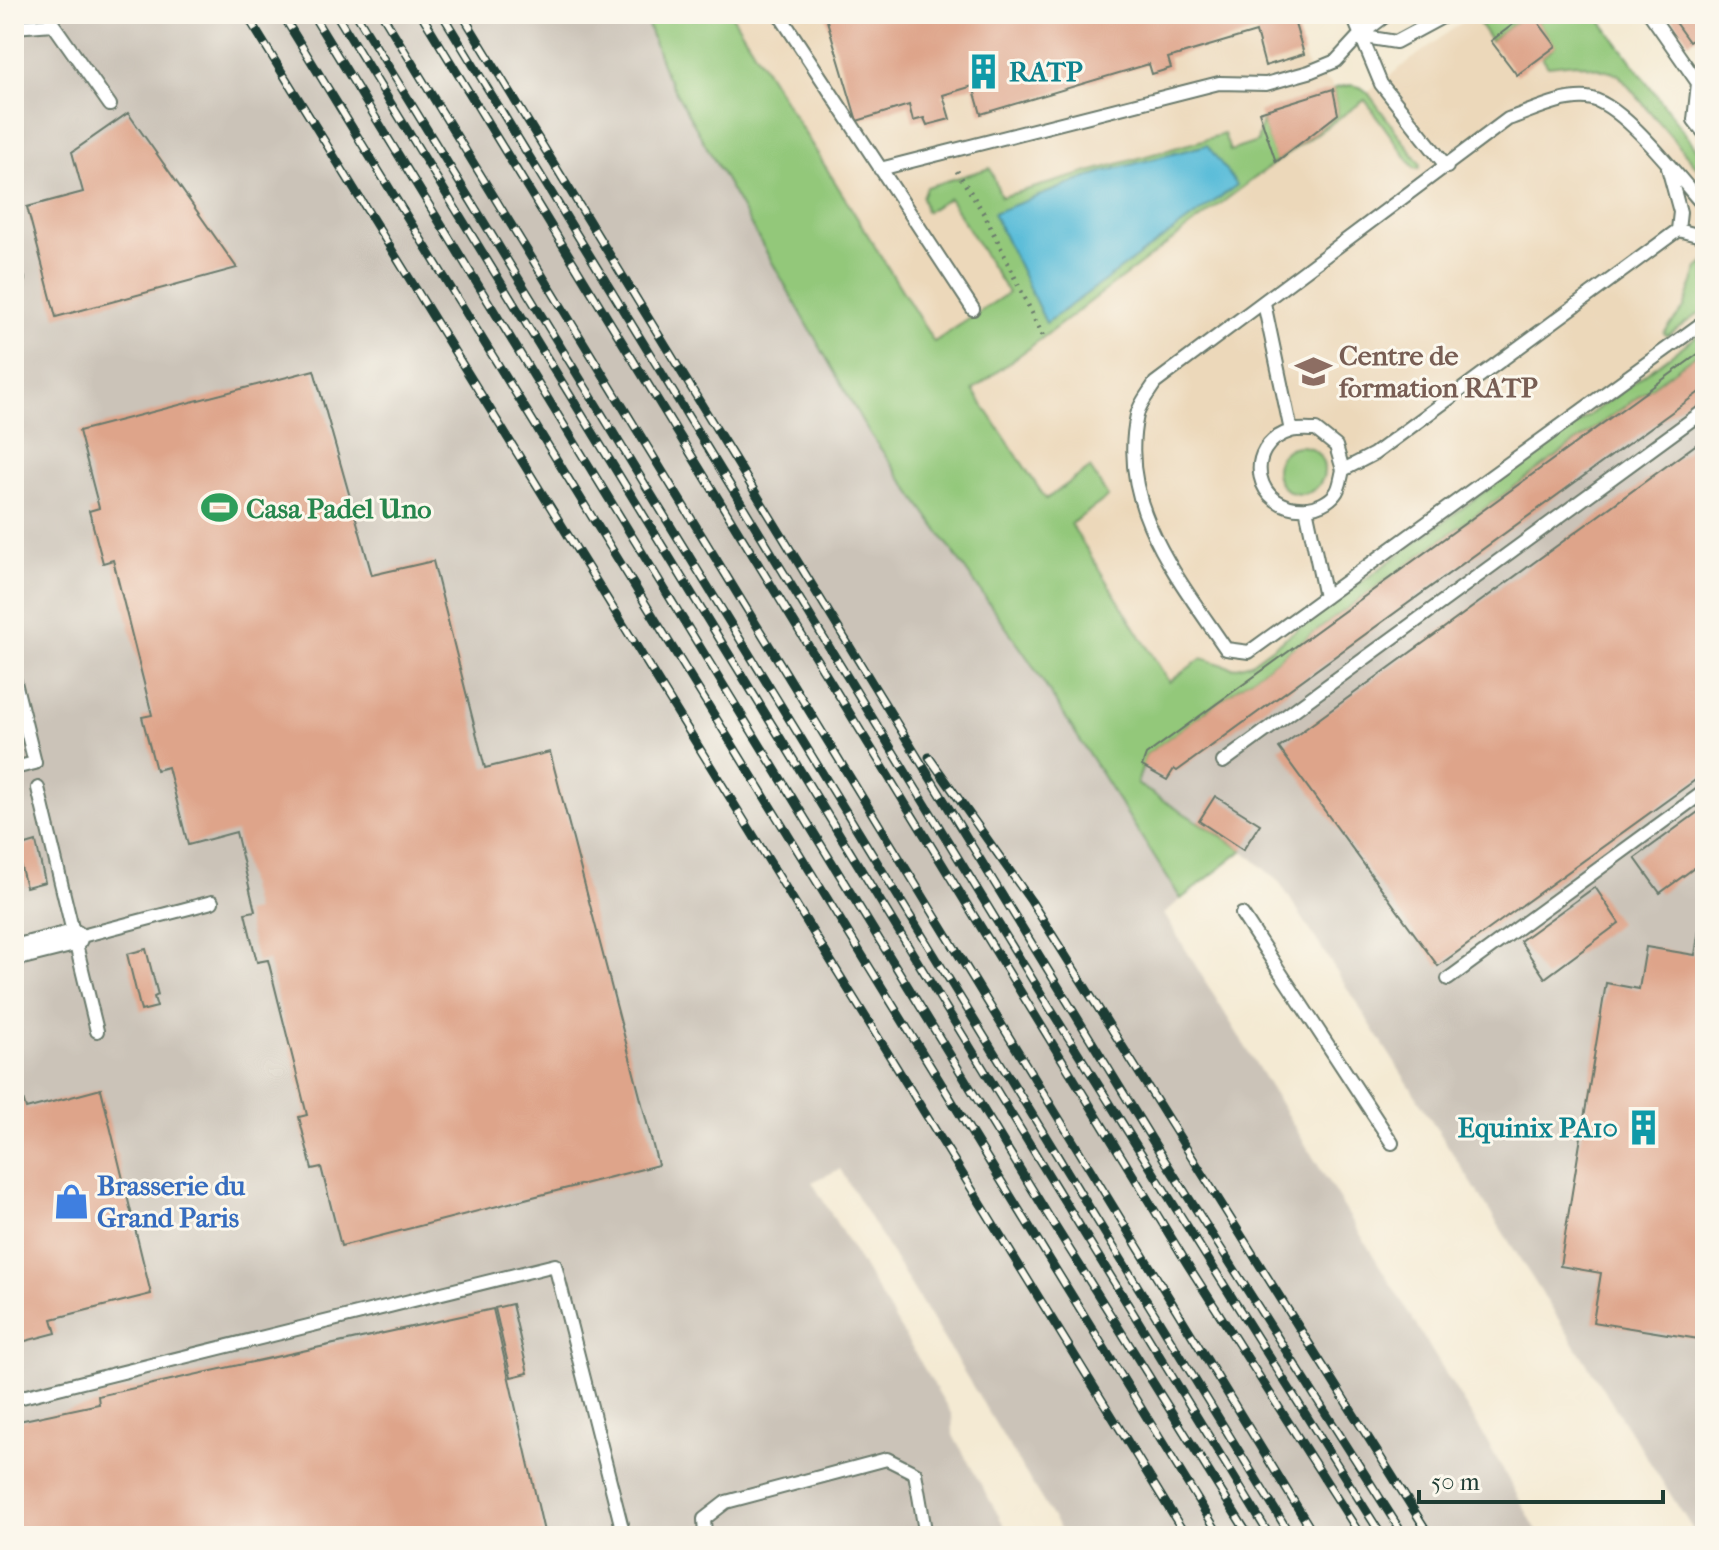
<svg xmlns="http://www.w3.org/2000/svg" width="1719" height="1550" font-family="'IM FELL French Canon',serif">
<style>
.built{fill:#ecd8ba}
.industrial{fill:#cbc3b8}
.green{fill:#93c87a;stroke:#598257;stroke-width:2}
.water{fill:#5bbdd9;stroke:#3d7d86;stroke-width:2}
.building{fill:#dea48a}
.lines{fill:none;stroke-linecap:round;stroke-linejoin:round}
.service-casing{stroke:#6a7a6c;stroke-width:16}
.minor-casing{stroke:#6a7a6c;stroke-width:30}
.path{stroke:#6a7a6c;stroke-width:5;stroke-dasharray:2 6;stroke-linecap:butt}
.service{stroke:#fff;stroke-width:12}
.minor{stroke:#fff;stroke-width:26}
.rail-casing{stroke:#1f3d34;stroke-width:9}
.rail{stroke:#fbf7ec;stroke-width:6;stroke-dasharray:18;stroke-linecap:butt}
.labels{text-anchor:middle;stroke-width:6;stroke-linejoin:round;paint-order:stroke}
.culture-label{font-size:28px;font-weight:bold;fill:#0d838f;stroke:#fbf7ec;text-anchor:start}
.education-label{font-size:28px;font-weight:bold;fill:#785e54;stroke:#fbf7ec;text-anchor:start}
.leisure-label{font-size:28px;font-weight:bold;fill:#27864d;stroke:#fbf7ec;text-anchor:start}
.shop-label{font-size:28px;font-weight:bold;fill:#366cbe;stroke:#fbf7ec;text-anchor:start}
</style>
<rect width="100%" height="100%" fill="#fbf7ec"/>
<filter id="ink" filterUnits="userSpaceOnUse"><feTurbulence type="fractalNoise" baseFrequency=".0125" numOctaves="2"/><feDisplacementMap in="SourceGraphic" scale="16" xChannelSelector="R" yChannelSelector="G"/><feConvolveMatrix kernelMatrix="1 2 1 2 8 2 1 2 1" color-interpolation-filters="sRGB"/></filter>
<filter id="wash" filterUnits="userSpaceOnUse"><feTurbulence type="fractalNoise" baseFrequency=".006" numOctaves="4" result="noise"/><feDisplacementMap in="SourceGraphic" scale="32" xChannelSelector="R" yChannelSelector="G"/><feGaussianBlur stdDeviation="1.8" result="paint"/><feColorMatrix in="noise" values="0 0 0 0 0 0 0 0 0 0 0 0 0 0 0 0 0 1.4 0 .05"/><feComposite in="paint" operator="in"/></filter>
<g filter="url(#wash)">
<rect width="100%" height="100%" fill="#f4ead3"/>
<path class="built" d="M 731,14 L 1292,14 L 1309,72 L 1331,83 L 1339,113 L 1473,14 L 1596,14 L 1705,160 L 1705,348 L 1187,727 L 934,342 Z"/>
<path class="industrial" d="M 14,14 L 644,14 L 666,75 L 866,428 L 1029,660 L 1181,899 L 1164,914 L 1484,1436 L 1540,1536 L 1064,1536 L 840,1169 L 812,1182 L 952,1415 L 953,1435 L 1010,1536 L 14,1536 Z
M 1705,348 L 1705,1536 L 1697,1536 L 1280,883 L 1243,850 L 1137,784 L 1146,755 Z"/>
<path class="green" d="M 644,14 L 731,14 L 934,342 L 1008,293 L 949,198 L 926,212 L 922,197 L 926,187 L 990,168 L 1001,197 L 1224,134 L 1230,151 L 1257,142 L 1262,120 L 1277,162 L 1338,114 L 1333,89 C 1346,85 1358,82 1368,93 L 1420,164 L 1419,169 L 1414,168 L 1365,100 L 1276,162 L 973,390 L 1046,499 L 1090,468 L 1108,497 L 1071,524 L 1169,682 L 1202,658 L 1233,668 L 1251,663 L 1705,330 L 1705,348 L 1146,755 L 1137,784 L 1243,850 L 1181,899 L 1029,660 L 866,428 L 666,75 Z
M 1473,14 L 1527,14 L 1491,41 Z
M 1532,14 L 1596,14 L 1705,160 L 1705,177 L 1618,74 L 1576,63 L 1548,66 L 1542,57 L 1555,46 Z
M 1705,262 L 1705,309 L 1667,336 L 1664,333 L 1684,308 L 1698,268 Z
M1276 470a24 24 0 1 1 48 0a24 24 0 1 1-48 0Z"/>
<path class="water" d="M 1207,145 L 1237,185 L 1046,323 L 993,213 L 1103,172 Z"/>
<g id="blocks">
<path class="building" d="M 825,14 L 1292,14 L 1304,54 L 1265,66 L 1256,32 L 1168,58 L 1171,68 L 1152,74 L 1149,64 L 981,114 L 973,86 L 943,95 L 950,119 L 927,125 L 924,118 L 913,121 L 909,105 L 857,121 Z
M 1527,14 L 1532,14 L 1556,46 L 1517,75 L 1491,41 Z
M 1669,14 L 1705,14 L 1705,48 L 1697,37 L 1689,42 Z
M 1333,89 L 1338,114 L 1276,162 L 1259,112 Z
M 128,113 L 237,268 L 56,317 L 27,207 L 83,192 L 72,152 Z
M 1705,349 L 1705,388 L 1177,771 L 1174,769 L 1167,780 L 1142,766 L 1146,755 Z
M 314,370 L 372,575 L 433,561 L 485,768 L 550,752 L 658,1165 L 341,1246 L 321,1167 L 312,1169 L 299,1117 L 307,1115 L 268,960 L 257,962 L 245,913 L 255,911 L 236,832 L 188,845 L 168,767 L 156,770 L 142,717 L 152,715 L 113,560 L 103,563 L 89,511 L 99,508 L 79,431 Z
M 1705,438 L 1705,773 L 1438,966 L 1279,748 Z
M 1215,796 L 1260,824 L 1243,850 L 1199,821 Z
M 1705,807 L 1705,860 L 1660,893 L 1635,858 Z
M 36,842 L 45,882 L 26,887 L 16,848 Z
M 1595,887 L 1619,923 L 1545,978 L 1520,941 Z
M 1703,904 L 1705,904 L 1705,1340 L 1593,1322 L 1601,1273 L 1560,1266 L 1606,983 L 1639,989 L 1646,947 L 1695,955 Z
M 146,949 L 158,995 L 154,997 L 157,1007 L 141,1011 L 127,954 Z
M 101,1089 L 151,1294 L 52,1319 L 56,1333 L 14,1344 L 14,1101 L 23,1099 L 26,1109 Z
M 512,1304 L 528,1373 L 511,1377 L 495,1308 Z
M 493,1309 L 545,1536 L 14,1536 L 14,1422 L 99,1404 L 98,1396 Z"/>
</g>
</g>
<g filter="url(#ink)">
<use href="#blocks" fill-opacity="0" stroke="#6a7a6c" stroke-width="2"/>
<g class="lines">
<defs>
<path id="service" d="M 779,14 L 973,309
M 1352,14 L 1381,84 L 1447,167
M 1650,14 L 1698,83 L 1694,120 L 1705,134
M 14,27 L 53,24 L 110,105
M 1359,36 L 1396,42 L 1448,14
M 880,169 L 1219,83 L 1266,84 L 1309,72 L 1336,61 L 1359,36 L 1388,14
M 1705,207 C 1680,180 1622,101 1587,98 C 1561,96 1532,111 1508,119 L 1155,383 C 1149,393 1139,404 1137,415 C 1117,506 1179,579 1226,649 L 1249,652 L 1705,321
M 1678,230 L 1705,237
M 14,280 L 18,279
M 1264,303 L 1291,431
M 1343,470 C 1341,477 1340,489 1335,494 C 1329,502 1317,507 1308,508 C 1254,513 1241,445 1291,431 C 1299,429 1309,430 1316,430 L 1336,446 L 1343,470 L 1374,454 L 1678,230 L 1680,212 L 1668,168
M 1306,508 L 1325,597
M 14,678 L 35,763 L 14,768
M 1223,762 L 1705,410
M 38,788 L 97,1031
M 1242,914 L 1392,1143
M 74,938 L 212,902
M 1448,979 L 1705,791
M 14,1399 L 555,1265 L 624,1536
M 705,1536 L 704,1519 L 726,1502 L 887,1459 L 915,1473 L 926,1536"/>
<path id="minor" d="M 14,953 L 74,938"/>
</defs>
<use href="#service" class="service-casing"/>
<use href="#minor" class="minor-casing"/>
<path class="path" d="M 957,171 L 986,217 L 1043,337"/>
<use href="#service" class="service"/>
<use href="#minor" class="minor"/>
<defs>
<path id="rail" d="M 246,14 L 1186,1536
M 282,14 L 1220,1536
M 312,14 L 1048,1215 L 1249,1536
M 336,14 L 1270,1536
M 356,14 L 1291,1536
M 382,14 L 1315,1536
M 421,14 L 1188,1265 L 1361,1536
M 442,14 L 1048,1005 L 1382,1536
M 462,14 L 1162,1156 L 1404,1536
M 929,757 L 1031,901 L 1430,1536"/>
</defs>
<use href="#rail" class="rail-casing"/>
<use href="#rail" class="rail"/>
</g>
</g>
<defs>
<symbol id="building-bare" viewBox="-9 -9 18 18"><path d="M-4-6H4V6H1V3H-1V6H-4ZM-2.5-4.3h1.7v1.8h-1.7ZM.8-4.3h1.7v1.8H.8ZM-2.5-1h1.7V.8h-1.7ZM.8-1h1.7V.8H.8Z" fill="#0f9aa8" stroke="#fbf7ec" stroke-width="2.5" paint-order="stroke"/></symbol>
<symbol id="school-bare" viewBox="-9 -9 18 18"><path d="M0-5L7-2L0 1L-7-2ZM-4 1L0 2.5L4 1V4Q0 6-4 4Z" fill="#8d6e63" stroke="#fbf7ec" stroke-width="2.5" paint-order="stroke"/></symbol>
<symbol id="stadium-bare" viewBox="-9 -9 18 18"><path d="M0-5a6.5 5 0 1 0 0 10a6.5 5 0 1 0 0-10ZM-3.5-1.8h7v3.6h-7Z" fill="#2e9e5b" stroke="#fbf7ec" stroke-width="2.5" paint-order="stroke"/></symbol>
<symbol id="shop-bare" viewBox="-9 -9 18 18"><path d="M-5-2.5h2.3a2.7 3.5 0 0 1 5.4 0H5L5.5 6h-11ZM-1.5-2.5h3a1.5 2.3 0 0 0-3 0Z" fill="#3f7fe0" stroke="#fbf7ec" stroke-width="2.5" paint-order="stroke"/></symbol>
</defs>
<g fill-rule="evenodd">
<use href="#building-bare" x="958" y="46" width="51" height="51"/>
<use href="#school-bare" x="1288" y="346" width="51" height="51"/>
<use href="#stadium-bare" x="194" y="482" width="51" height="51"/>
<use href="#building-bare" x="1618" y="1102" width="51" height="51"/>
<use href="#shop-bare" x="46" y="1176" width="51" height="51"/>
</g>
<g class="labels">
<g class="culture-label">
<text x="1009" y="81">RATP</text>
<text x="1618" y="1137" text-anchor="end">Equinix PA10</text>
</g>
<g class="education-label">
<text x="1339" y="365">Centre de<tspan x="1339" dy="32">formation RATP</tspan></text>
</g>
<g class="leisure-label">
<text x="246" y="518">Casa Padel Uno</text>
</g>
<g class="shop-label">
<text x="97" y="1195">Brasserie du<tspan x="97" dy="32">Grand Paris</tspan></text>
</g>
</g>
<rect width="1719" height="1550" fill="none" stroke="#fbf7ec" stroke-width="48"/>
<path d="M1419 1490v12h244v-12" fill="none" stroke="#1f3d34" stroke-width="4"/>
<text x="1431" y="1490" font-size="24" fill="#1f3d34" stroke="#fbf7ec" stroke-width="6" paint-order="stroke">50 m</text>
</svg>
